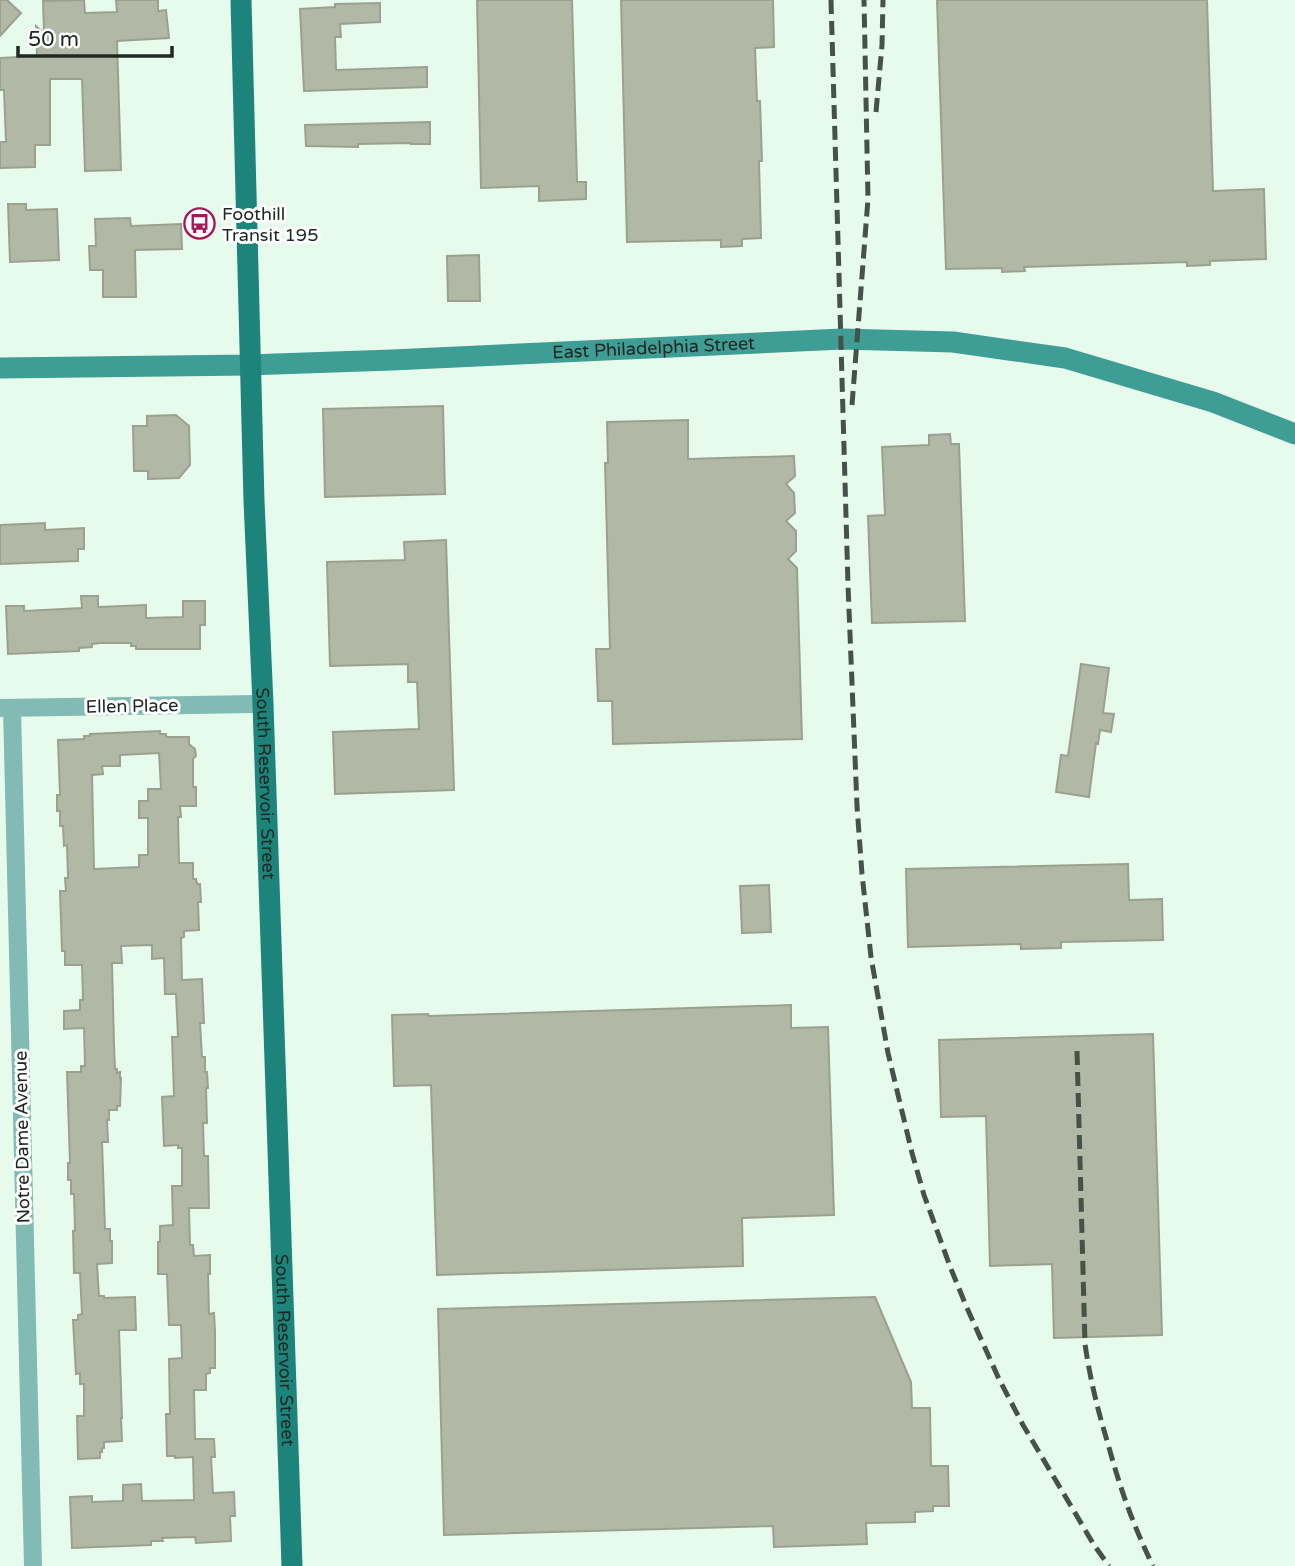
<svg xmlns="http://www.w3.org/2000/svg" width="1295" height="1566" font-family="'Varela Round',sans-serif">
<style>
.building{fill:#b1b8a5;stroke:#9aa18f;stroke-width:2;fill-rule:evenodd}
.lines{fill:none;stroke-linecap:round;stroke-linejoin:round}
.street{stroke:#82bbb3;stroke-width:18}
.secondary{stroke:#3e9d94;stroke-width:21}
.primary{stroke:#1d847b;stroke-width:21}
.rail{stroke:#46514a;stroke-width:5;stroke-dasharray:14 7;stroke-linecap:butt}
.labels{text-anchor:middle;stroke-width:6;stroke-linejoin:round;paint-order:stroke}
.poi-label{font-size:18px;fill:#202823;stroke:#fff;text-anchor:start}
.street-label{font-size:18px;fill:#202823;stroke:#fff}
</style>
<rect width="100%" height="100%" fill="#e7fbed"/>
<path class="building" d="M 0,0 L 7,0 L 21,13 L 0,36 Z
M 84,0 L 85,13 L 117,12 L 116,0 L 158,0 L 158,11 L 166,10 L 169,38 L 117,41 L 121,170 L 85,171 L 82,79 L 50,79 L 50,145 L 35,145 L 35,167 L 0,168 L 0,142 L 6,142 L 4,90 L 0,90 L 0,58 L 37,56 L 36,26 L 44,33 L 43,1 Z
M 477,0 L 572,0 L 577,182 L 586,182 L 586,199 L 539,201 L 539,186 L 481,188 Z
M 621,0 L 773,0 L 774,47 L 755,48 L 757,101 L 760,101 L 762,161 L 759,161 L 761,238 L 742,239 L 742,246 L 721,247 L 721,240 L 627,242 Z
M 937,0 L 1207,0 L 1213,191 L 1264,189 L 1266,259 L 1210,261 L 1210,265 L 1187,266 L 1187,262 L 1024,267 L 1025,271 L 1002,272 L 1002,268 L 946,269 Z
M 380,3 L 380,22 L 340,24 L 341,37 L 335,37 L 336,70 L 427,67 L 427,87 L 304,91 L 300,9 L 335,7 L 335,4 Z
M 430,122 L 430,144 L 411,144 L 411,143 L 358,144 L 358,147 L 306,146 L 305,125 Z
M 8,204 L 26,204 L 26,210 L 57,209 L 59,260 L 10,262 Z
M 130,218 L 131,226 L 181,224 L 182,249 L 135,250 L 136,297 L 103,297 L 103,270 L 90,270 L 89,246 L 96,246 L 95,219 Z
M 479,255 L 480,301 L 448,301 L 447,256 Z
M 443,406 L 445,494 L 325,497 L 323,409 Z
M 176,415 L 189,426 L 190,465 L 179,478 L 148,479 L 148,471 L 134,471 L 133,426 L 147,426 L 147,416 Z
M 688,420 L 688,459 L 794,456 L 795,476 L 786,484 L 794,493 L 795,513 L 786,521 L 796,531 L 796,551 L 788,559 L 797,568 L 802,739 L 613,744 L 612,701 L 598,701 L 596,649 L 610,649 L 605,463 L 608,463 L 607,422 Z
M 950,434 L 951,444 L 959,444 L 965,621 L 872,623 L 868,516 L 885,515 L 882,447 L 929,445 L 929,435 Z
M 45,523 L 45,530 L 84,528 L 84,549 L 78,549 L 78,561 L 0,564 L 0,525 Z
M 446,540 L 454,790 L 335,794 L 333,732 L 419,729 L 417,682 L 408,682 L 408,664 L 330,666 L 327,562 L 405,560 L 404,542 Z
M 81,596 L 98,596 L 98,607 L 146,605 L 146,618 L 183,617 L 183,601 L 205,601 L 205,625 L 200,625 L 200,649 L 136,649 L 136,646 L 131,646 L 131,643 L 100,643 L 92,644 L 92,647 L 79,648 L 79,651 L 8,654 L 6,606 L 24,606 L 24,611 L 82,608 Z
M 1081,664 L 1109,668 L 1103,713 L 1114,714 L 1111,732 L 1100,730 L 1098,744 L 1096,743 L 1089,797 L 1056,792 L 1061,755 L 1068,756 Z
M 160,731 L 160,734 L 166,734 L 166,737 L 189,737 L 189,744 L 195,749 L 196,756 L 193,759 L 193,787 L 196,787 L 196,806 L 180,806 L 181,817 L 178,817 L 179,863 L 193,863 L 193,879 L 196,879 L 197,884 L 200,884 L 201,902 L 198,902 L 199,930 L 184,931 L 184,937 L 181,938 L 182,980 L 202,979 L 204,1023 L 200,1023 L 202,1057 L 205,1057 L 205,1072 L 207,1072 L 208,1088 L 206,1088 L 207,1123 L 203,1123 L 204,1156 L 208,1156 L 209,1208 L 189,1208 L 190,1245 L 193,1245 L 194,1256 L 210,1255 L 210,1274 L 208,1274 L 209,1314 L 214,1313 L 215,1331 L 215,1368 L 210,1368 L 210,1373 L 206,1374 L 206,1390 L 194,1390 L 195,1439 L 214,1439 L 215,1457 L 211,1457 L 213,1493 L 234,1492 L 235,1516 L 230,1516 L 231,1541 L 196,1543 L 195,1537 L 162,1538 L 163,1541 L 151,1541 L 151,1545 L 72,1548 L 70,1497 L 92,1496 L 92,1502 L 123,1501 L 123,1485 L 141,1484 L 142,1501 L 194,1500 L 193,1457 L 175,1458 L 175,1456 L 167,1456 L 166,1414 L 170,1414 L 169,1359 L 182,1358 L 181,1325 L 169,1325 L 167,1274 L 158,1274 L 158,1242 L 160,1242 L 160,1226 L 173,1225 L 172,1186 L 182,1186 L 182,1148 L 178,1148 L 178,1145 L 164,1146 L 162,1097 L 174,1096 L 172,1037 L 178,1037 L 176,994 L 165,994 L 164,958 L 152,959 L 152,945 L 121,946 L 122,963 L 112,963 L 114,1045 L 115,1069 L 117,1069 L 117,1073 L 120,1072 L 120,1078 L 121,1078 L 120,1106 L 117,1106 L 117,1110 L 109,1110 L 109,1120 L 107,1120 L 108,1142 L 102,1142 L 105,1229 L 110,1229 L 110,1241 L 112,1241 L 112,1263 L 97,1264 L 99,1296 L 104,1296 L 104,1298 L 135,1297 L 136,1330 L 119,1330 L 122,1418 L 121,1418 L 122,1441 L 104,1442 L 104,1448 L 102,1448 L 102,1452 L 100,1452 L 100,1458 L 78,1459 L 77,1416 L 84,1416 L 84,1384 L 80,1384 L 80,1373 L 76,1374 L 73,1320 L 78,1320 L 78,1315 L 82,1314 L 80,1273 L 74,1273 L 73,1231 L 75,1231 L 74,1194 L 71,1194 L 71,1180 L 68,1180 L 68,1163 L 70,1163 L 67,1072 L 81,1072 L 81,1066 L 85,1066 L 84,1028 L 64,1029 L 64,1011 L 80,1010 L 80,1000 L 83,1000 L 82,965 L 65,965 L 65,951 L 62,951 L 60,891 L 66,891 L 65,878 L 68,878 L 67,845 L 64,846 L 63,826 L 60,826 L 60,811 L 57,811 L 57,795 L 60,795 L 58,740 L 84,739 L 84,736 L 90,736 L 90,734 ZM 159,753 L 161,789 L 148,789 L 148,801 L 139,801 L 139,818 L 148,818 L 148,855 L 139,855 L 139,867 L 94,869 L 92,775 L 103,774 L 102,766 L 120,766 L 120,755 Z
M 1128,864 L 1129,900 L 1162,899 L 1163,940 L 1061,942 L 1061,948 L 1021,949 L 1021,944 L 908,947 L 906,869 Z
M 769,885 L 771,932 L 742,933 L 740,886 Z
M 791,1005 L 791,1028 L 828,1027 L 834,1215 L 742,1218 L 743,1266 L 437,1275 L 431,1085 L 394,1086 L 392,1015 L 428,1014 L 429,1016 Z
M 1153,1034 L 1162,1335 L 1054,1338 L 1052,1264 L 990,1266 L 986,1116 L 941,1117 L 939,1040 Z
M 875,1297 L 911,1382 L 912,1408 L 930,1408 L 931,1466 L 948,1466 L 949,1506 L 933,1506 L 933,1511 L 915,1512 L 915,1522 L 866,1523 L 867,1544 L 774,1547 L 773,1526 L 444,1535 L 438,1309 Z"/>
<g class="lines">
<path class="street" d="M 0,708 L 263,704
M 12,708 L 33,1566"/>
<path class="secondary" id="s1" d="M 0,368 L 250,365 L 392,360 L 842,339 L 953,342 L 1065,358 L 1213,402 L 1295,434"/>
<path class="primary" id="s2" d="M 241,0 L 254,501 L 263,704 L 292,1566"/>
<path class="rail" d="M 831,0 L 848,585 L 857,806 L 862,874 L 871,957 L 888,1053 L 912,1153 L 924,1195 L 951,1269 L 967,1308 L 999,1379 L 1023,1425 L 1094,1545 L 1109,1566
M 876,112 L 882,45 L 883,0
M 852,405 L 868,199 L 864,0
M 1077,1051 L 1085,1344 C 1090,1379 1098,1411 1108,1444 C 1120,1488 1133,1525 1153,1566"/>
</g>
<defs>
<symbol id="bus-ring" viewBox="-11 -11 22 22"><circle r="9.5" fill="#fff" stroke="#a71856" stroke-width="1.5"/><path d="M-5-6H5V4H4V6H2V4H-2V6H-4V4H-5ZM-3.5-4V0h7V-4ZM-3.5 1.2v1.5H-2V1.2ZM2 1.2v1.5H3.5V1.2Z" fill="#a71856"/></symbol>
</defs>
<g fill-rule="evenodd">
<use href="#bus-ring" x="182" y="206" width="35" height="35"/>
</g>
<g class="labels">
<g class="poi-label">
<text x="222" y="220">Foothill<tspan x="222" dy="21">Transit 195</tspan></text>
</g>
<g class="street-label">
<text dy="6" stroke="none"><textPath href="#s1" startOffset="654">East Philadelphia Street</textPath></text>
<text transform="translate(132 706) rotate(-1)" y="6">Ellen Place</text>
<text dy="6" stroke="none"><textPath href="#s2" startOffset="784">South Reservoir Street</textPath></text>
<text transform="translate(22 1137) rotate(-91)" y="6">Notre Dame Avenue</text>
<text dy="6" stroke="none"><textPath href="#s2" startOffset="1351">South Reservoir Street</textPath></text>
</g>
</g>
<path d="M18 46v10h154v-10" fill="none" stroke="#202823" stroke-width="3.5"/>
<text x="28" y="46" font-size="21" fill="#202823" stroke="#ffffff" stroke-width="5" paint-order="stroke">50 m</text>
</svg>
